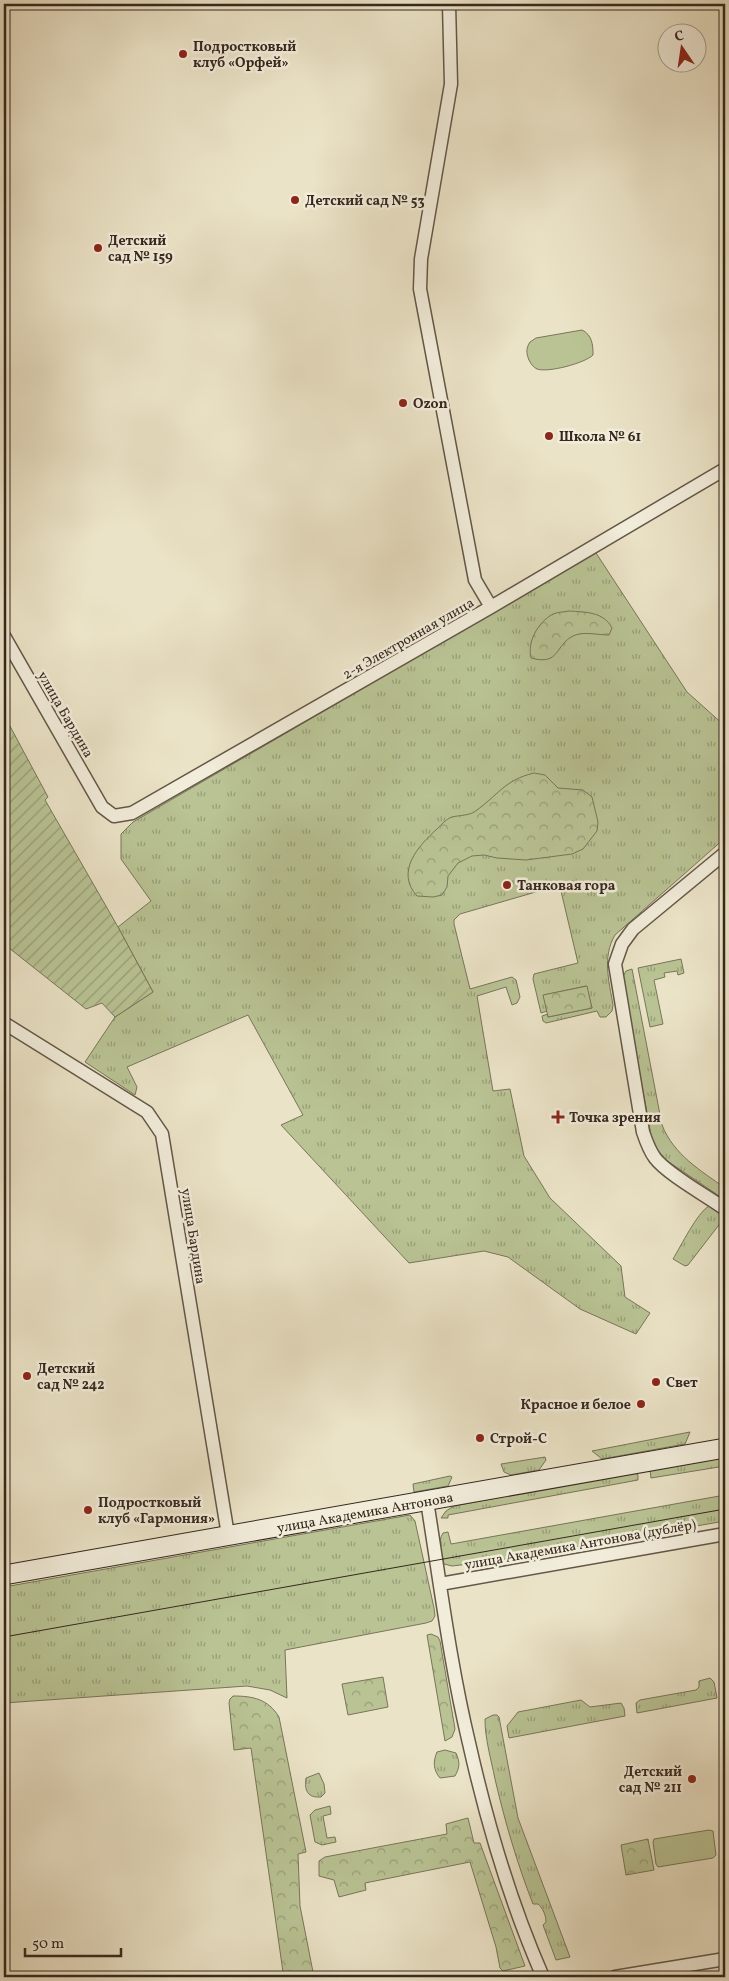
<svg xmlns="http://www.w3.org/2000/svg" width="729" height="1981" font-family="Vollkorn,serif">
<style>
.grass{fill:url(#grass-tufts);stroke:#787659}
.forest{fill:url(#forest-crowns);stroke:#787659}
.garden{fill:url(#garden-furrows);stroke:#787659}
.pitch{fill:#b9c394;stroke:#787659}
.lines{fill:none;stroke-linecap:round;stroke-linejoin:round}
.street-casing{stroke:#635748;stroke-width:15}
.secondary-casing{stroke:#36281e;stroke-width:21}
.street{stroke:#f2eddb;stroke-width:12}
.secondary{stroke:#f2eddb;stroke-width:19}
.tram{stroke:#36281e;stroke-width:1}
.poi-dot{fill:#8f2418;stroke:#f2eddb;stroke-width:2}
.labels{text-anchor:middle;stroke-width:5;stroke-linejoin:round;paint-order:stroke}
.poi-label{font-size:14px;font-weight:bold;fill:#36281e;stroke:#f2eddb;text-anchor:start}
.street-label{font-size:14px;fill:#36281e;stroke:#f2eddb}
</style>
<defs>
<pattern id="grass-tufts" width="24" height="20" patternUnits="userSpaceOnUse" patternTransform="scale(1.25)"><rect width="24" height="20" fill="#b9c394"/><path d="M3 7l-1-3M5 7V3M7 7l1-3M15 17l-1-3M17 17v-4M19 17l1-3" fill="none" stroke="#979e78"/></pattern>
<pattern id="forest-crowns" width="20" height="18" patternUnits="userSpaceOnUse" patternTransform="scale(1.25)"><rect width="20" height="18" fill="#b9c394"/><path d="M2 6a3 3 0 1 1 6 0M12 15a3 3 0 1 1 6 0" fill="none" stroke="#979e78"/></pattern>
<pattern id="garden-furrows" width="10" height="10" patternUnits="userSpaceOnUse" patternTransform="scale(1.25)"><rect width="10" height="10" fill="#b9c394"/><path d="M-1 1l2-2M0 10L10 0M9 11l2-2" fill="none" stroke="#979e78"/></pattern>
</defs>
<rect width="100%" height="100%" fill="#ebe3c7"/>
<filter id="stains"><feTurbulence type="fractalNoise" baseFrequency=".004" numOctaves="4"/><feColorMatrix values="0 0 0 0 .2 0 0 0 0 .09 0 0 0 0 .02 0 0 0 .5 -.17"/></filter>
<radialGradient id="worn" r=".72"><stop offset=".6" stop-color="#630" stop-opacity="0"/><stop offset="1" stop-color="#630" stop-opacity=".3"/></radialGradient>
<path class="grass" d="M 596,553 L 687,692 L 725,726 L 725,838 L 615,935 C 602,957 609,981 613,1005 L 612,1011 L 606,1017 L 600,1017 L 597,1011 L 546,1023 L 543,1021 L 542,1016 L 548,1014 L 548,1017 L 592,1008 L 586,986 L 544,995 L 547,1011 L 541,1013 L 533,979 L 534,974 L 578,963 L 561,891 L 558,887 L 553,887 L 460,914 L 454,920 L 454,924 L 470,989 L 512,977 L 516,980 L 520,997 L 517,1003 L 512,1005 L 506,987 L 477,996 L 493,1091 L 510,1089 L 524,1156 L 550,1198 L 621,1266 L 625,1297 L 650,1313 L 636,1334 L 580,1309 L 508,1257 L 484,1251 L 409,1263 L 281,1125 L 303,1115 L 248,1015 L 127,1067 L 137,1087 L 135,1095 L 85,1062 L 115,1017 L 153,992 L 118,927 L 151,901 L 121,859 L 121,834 L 133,822 Z
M 681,959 L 684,973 L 678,975 L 677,971 L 664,973 L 665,977 L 654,980 L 663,1024 L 650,1027 L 638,968 Z
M 632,969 L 662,1125 C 674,1155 700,1170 725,1188 L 725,1200 L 666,1160 L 656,1149 L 651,1135 L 622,978 L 626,971 Z
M 709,1206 L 723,1211 L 722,1221 L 688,1265 L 685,1266 L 673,1259 C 681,1246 697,1213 709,1206 Z
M 690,1432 L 685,1444 L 602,1459 L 592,1451 Z
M 545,1457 L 546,1460 L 539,1470 L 511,1475 L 504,1472 L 501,1464 Z
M 725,1457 L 725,1466 L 651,1478 L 650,1470 Z
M 634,1472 L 638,1475 L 638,1480 L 448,1515 L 448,1518 L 441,1518 L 446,1511 L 454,1506 Z
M 450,1476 L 452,1477 L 448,1486 L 414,1492 L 413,1484 Z
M 725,1495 L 725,1521 L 494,1561 L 452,1566 L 444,1564 C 442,1554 437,1542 443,1533 L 448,1532 L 451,1544 Z
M 410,1515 L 415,1521 L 434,1608 L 435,1616 L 432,1621 L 426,1623 L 285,1650 L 287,1698 L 270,1690 L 247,1686 L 4,1703 L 4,1587 Z
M 710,1678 L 714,1682 L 717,1698 L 637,1713 L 636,1703 L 640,1700 L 696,1690 L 699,1687 L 699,1681 Z
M 581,1700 L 590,1707 L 621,1703 L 624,1708 L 625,1716 L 509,1738 L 507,1726 L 518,1712 Z
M 493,1715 L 497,1715 L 499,1717 L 518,1818 L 570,1957 L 556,1960 L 543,1925 L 546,1922 C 546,1916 543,1908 538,1904 L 533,1904 C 517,1863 505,1822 495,1779 C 491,1759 485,1739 485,1719 Z
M 445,1750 L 456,1753 C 460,1762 460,1767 455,1776 L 440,1778 C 433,1770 433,1761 437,1752 Z
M 319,1773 L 324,1784 L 325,1793 L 321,1797 C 308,1798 304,1791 306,1778 Z
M 330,1806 L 331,1814 L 323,1816 L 327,1838 L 335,1837 L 336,1842 L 322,1845 L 315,1842 L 310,1815 L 315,1810 Z"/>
<path class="forest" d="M 569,611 C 586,612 604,612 612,628 L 609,635 C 598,635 583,631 573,636 C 555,645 560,666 531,658 C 527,642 538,622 553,614 C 558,612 564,612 569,611 Z
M 534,773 L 545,775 L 558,788 L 583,790 L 592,797 L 598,822 L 597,831 L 583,849 L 572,854 L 526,860 L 497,858 L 484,855 L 472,856 L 458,863 L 448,876 L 447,887 L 442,895 L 433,897 L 417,896 C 395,872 418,846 437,829 C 441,825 446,819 452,817 C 460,815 470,816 477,810 C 499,794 505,780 534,773 Z
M 587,986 L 592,1008 L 548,1017 L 543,995 Z
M 431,1634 L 438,1637 L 440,1641 L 455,1729 L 452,1737 L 445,1741 L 427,1635 Z
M 383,1677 L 388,1707 L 348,1715 L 342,1684 Z
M 233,1696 C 253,1696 268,1699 279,1717 L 306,1852 L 298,1854 L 300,1906 L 314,1977 L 292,1977 L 291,1971 L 283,1972 L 251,1748 L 234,1750 L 229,1703 L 230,1699 Z
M 468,1818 L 474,1843 L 480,1843 L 525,1966 L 503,1971 L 500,1968 L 496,1947 L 470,1862 L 365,1883 L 366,1890 L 339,1897 L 334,1880 L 319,1876 L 319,1861 L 325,1857 L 447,1834 L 446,1824 Z
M 648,1839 L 654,1870 L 626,1875 L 621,1845 Z"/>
<path class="garden" d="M 4,715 L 48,797 L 45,800 L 118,927 L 153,992 L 115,1017 L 102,1003 L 86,1009 L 4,944 Z"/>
<path class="pitch" d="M 582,330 C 592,335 593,344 593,355 C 585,363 548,373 537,369 C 533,367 531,364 529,360 C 526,353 526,348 530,342 L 536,338 Z
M 709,1830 L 713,1831 L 716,1855 L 713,1858 L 658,1867 L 656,1864 L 653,1842 L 654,1839 Z"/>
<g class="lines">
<defs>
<path id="street" d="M 449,4 L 451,84 L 421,259 L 420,289 L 475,580 L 491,607
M 4,636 L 102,807 L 114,816 L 132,813 L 491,607 L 725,469
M 725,853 L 633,929 L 622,944 L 615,964 L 643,1132 C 646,1141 649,1150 655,1158 C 667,1174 707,1196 725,1209
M 4,1023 L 147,1112 L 162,1134 L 228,1535
M 427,1501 C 440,1582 450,1664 469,1743 C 487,1823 510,1902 543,1977
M 440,1584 L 725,1534
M 615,1977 L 725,1959"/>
<path id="secondary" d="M 4,1575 L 725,1448"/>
</defs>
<use href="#street" class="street-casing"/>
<use href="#secondary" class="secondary-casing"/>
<use href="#street" class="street"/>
<use href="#secondary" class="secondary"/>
<path class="tram" d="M 4,1637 L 725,1509"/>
</g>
<g class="poi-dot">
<circle cx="183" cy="54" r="5"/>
<circle cx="295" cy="200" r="5"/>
<circle cx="98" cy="248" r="5"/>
<circle cx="403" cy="403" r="5"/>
<circle cx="549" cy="436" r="5"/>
<circle cx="507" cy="885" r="5"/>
<path d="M555.5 1109.5h5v5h5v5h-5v5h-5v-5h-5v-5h5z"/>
<circle cx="27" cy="1376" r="5"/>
<circle cx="656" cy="1382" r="5"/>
<circle cx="641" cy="1404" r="5"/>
<circle cx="480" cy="1438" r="5"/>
<circle cx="88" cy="1510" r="5"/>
<circle cx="692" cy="1779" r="5"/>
</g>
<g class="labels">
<g class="poi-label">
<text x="193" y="51">Подростковый<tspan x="193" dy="16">клуб «Орфей»</tspan></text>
<text x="305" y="205">Детский сад № 53</text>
<text x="108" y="245">Детский<tspan x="108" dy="16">сад № 159</tspan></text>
<text x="413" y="408">Ozon</text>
<text x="559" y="441">Школа № 61</text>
<text x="517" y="890">Танковая гора</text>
<text x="569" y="1122">Точка зрения</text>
<text x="37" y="1373">Детский<tspan x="37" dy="16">сад № 242</tspan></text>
<text x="666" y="1387">Свет</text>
<text x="631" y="1409" text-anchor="end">Красное и белое</text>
<text x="490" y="1443">Строй-С</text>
<text x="98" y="1507">Подростковый<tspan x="98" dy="16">клуб «Гармония»</tspan></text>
<text x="682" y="1776" text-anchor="end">Детский<tspan x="682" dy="16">сад № 211</tspan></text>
</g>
<g class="street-label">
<text transform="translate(408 638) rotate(-30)" y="5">2-я Электронная улица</text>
<text transform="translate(66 714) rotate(60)" y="5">улица Бардина</text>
<text transform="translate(194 1236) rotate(81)" y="5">улица Бардина</text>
<text transform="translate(365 1512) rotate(-10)" y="5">улица Академика Антонова</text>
<text transform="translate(580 1544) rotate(-10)" y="5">улица Академика Антонова (дублёр)</text>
</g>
</g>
<rect width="729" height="1981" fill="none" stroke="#ebe3c7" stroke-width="20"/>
<rect x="5" y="5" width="719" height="1971" fill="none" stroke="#36281e" stroke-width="2.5"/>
<rect x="10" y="10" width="709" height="1961" fill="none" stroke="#36281e"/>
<g transform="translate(682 48) rotate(347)"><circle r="24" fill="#f2eddb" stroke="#a79e8f"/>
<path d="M0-4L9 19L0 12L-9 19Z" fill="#8f2418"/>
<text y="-8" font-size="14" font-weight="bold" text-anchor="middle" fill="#36281e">С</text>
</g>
<path d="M25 1948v8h96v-8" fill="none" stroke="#36281e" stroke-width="2.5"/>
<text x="32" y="1948" font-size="15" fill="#36281e" stroke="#f2eddb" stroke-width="4" paint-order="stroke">50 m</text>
<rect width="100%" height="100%" filter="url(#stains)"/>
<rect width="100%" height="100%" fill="url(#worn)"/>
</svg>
